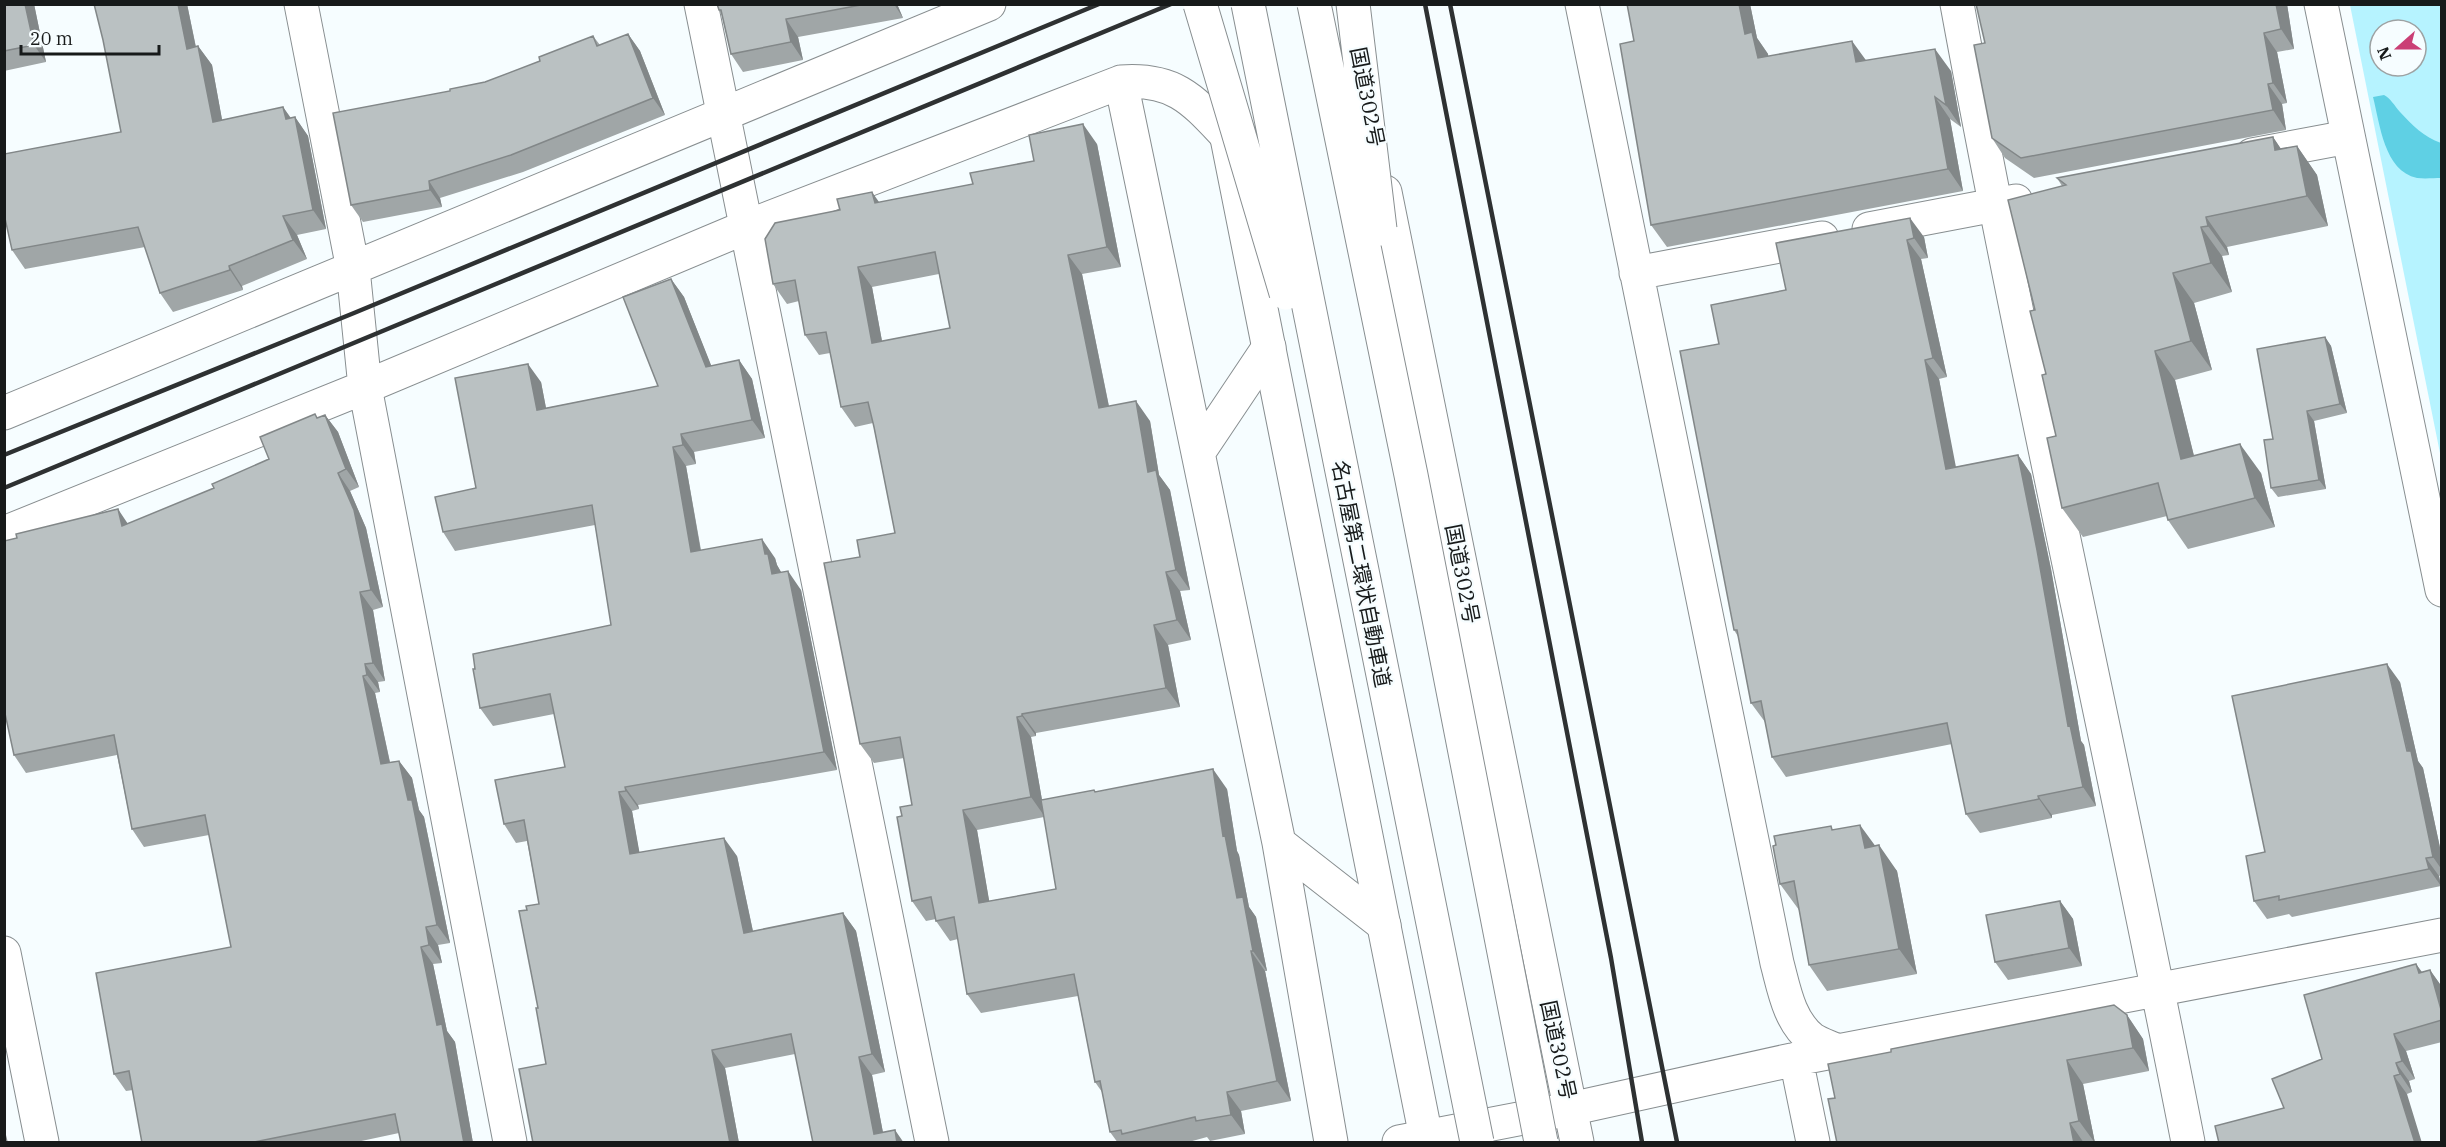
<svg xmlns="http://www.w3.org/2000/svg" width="2446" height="1147" font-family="'IBM Plex Serif','Noto Sans JP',serif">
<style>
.green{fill:#b6f3ff;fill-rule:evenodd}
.water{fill:#5fd0e4}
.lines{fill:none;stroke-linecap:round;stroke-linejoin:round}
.street-casing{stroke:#888e90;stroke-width:35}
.highway-casing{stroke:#888e90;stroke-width:35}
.street{stroke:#fff;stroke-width:33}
.highway{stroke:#fff;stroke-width:33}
.rail{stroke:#2e3132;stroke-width:4.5}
.highway-bridge-casing{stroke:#888e90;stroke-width:35;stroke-linecap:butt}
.highway-bridge{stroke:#fff;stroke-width:33}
.wall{fill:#a0a6a7;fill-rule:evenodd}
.shaded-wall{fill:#828788}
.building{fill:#bac1c2;stroke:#828788;stroke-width:1.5;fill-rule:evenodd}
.labels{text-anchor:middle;stroke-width:4.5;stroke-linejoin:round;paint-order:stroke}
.street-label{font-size:21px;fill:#171a1a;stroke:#f6fdff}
</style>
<rect width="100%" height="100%" fill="#f6fdff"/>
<path class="green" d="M 2350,5 L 2441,5 L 2441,458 ZM 2380,30 L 2416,30 L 2416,66 L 2380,66 Z"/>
<path class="water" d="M 2384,95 C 2391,99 2394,105 2400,112 C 2412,125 2424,137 2441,143 L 2441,178 C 2434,178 2425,179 2417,178 C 2384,171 2380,124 2373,97 Z"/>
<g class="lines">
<defs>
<path id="street" d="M 301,4 L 353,269 L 365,387 L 510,1142
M 701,4 L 932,1142
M 1582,4 L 1777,963 C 1784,989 1789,1021 1812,1039 C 1819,1044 1830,1047 1838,1051
M 1957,4 C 2027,385 2114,762 2188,1142
M 2321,4 L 2442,590
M 1121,82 L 1279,843 L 1331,1142
M 2252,155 L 2348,137
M 1869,229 L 2016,201
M 1636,273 L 1822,238
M 4,413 L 989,4
M 1198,453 L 1269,347
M 4,533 L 365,387 L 746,227 L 1121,82 C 1175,78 1193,100 1227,136
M 1279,843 L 1384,925
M 4,953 L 42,1142
M 1796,1059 L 1813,1142
M 1399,1142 L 1570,1109 L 1796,1059 L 2442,935"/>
<path id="highway" d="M 1227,138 L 1427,1142
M 1385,192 L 1577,1142"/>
</defs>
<use href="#street" class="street-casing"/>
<use href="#highway" class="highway-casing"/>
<use href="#street" class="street"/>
<use href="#highway" class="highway"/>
<path class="rail" d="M 1425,4 L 1611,958 L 1642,1142
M 1450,4 L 1677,1142
M 4,455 L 354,313 L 1099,4
M 4,488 L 1171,4"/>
<defs>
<path id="highway-bridge" d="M 1200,4 L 1286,293
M 1248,4 L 1477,1142
M 1314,4 L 1411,475 L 1541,1142
M 1353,4 L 1380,229"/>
</defs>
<use href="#highway-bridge" class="highway-bridge-casing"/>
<use href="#highway-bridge" class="highway-bridge"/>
</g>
<path class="wall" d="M 4,4 L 34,4 L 46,62 L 4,71 Z
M 187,4 L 196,47 L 198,46 L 212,65 L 222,120 L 283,107 L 291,118 L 295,117 L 308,136 L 326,229 L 297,235 L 307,259 L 242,286 L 243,290 L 173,312 L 160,293 L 145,247 L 25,269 L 12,250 L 121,132 L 103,40 Z
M 717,4 L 897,4 L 903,18 L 798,37 L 803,60 L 743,72 L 731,54 L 722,16 L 719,10 Z
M 1627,4 L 1750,4 L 1757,38 L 1768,54 L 1768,56 L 1866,61 L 1951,71 L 1961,127 L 1950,119 L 1963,191 L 1667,247 L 1651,225 L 1634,41 Z
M 2287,4 L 2294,49 L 2277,52 L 2287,103 L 2282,104 L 2286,130 L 2034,178 L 2005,158 L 1992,138 L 1985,43 Z
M 628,34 L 640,51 L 665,115 L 523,172 L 440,198 L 442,207 L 363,222 L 351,205 L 450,91 L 485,82 L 540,61 L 593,36 L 600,45 Z
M 2273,137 L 2281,149 L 2297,146 L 2317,175 L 2328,226 L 2227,247 L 2229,255 L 2222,256 L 2232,292 L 2194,303 L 2212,370 L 2175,380 L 2194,456 L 2261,473 L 2275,527 L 2188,549 L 2168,520 L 2167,516 L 2083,537 L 2062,508 L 2056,436 L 2035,310 L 2062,186 L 2057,178 Z
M 1097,144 L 1121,267 L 1082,274 L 1109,406 L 1150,421 L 1159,475 L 1170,490 L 1190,590 L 1180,591 L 1191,640 L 1168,645 L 1180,707 L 1036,733 L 1036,736 L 1031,737 L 1042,800 L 1096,792 L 1227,789 L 1237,851 L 1239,855 L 1249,907 L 1256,917 L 1267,971 L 1265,971 L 1291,1101 L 1241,1111 L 1245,1134 L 1210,1141 L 1207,1137 L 1185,1143 L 1118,1143 L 1110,1132 L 1102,1092 L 1095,1082 L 1078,996 L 981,1013 L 967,994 L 958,939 L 950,941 L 936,921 L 936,919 L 926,921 L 912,901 L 902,816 L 912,805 L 904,758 L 874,763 L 860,744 L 860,557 L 895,533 L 873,423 L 855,427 L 841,407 L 830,353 L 819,355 L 805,335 L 799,301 L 787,304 L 773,284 L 840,210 L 973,184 L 1034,161 ZM 939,274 L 950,328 L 882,341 L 872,287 ZM 1044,817 L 1056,889 L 989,901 L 977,830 Z
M 1924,237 L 1928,258 L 1921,259 L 1947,377 L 1939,379 L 1955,467 L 2018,455 L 2031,474 L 2051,569 L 2081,741 L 2084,745 L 2096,806 L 2052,815 L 2052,818 L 1980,833 L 1966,814 L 1952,744 L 1786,777 L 1772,757 L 1765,722 L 1751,703 L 1739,638 L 1734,630 L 1719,344 L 1786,290 L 1776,243 Z
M 671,279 L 684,297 L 711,366 L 739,360 L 752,379 L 765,438 L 694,452 L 696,464 L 686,466 L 701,550 L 775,558 L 777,565 L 781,572 L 801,590 L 837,770 L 638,805 L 639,809 L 632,811 L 639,852 L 737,856 L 753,931 L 843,913 L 856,931 L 885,1072 L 872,1075 L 883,1133 L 904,1143 L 813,1143 L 795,1054 L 725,1068 L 739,1143 L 533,1143 L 546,1064 L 538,1008 L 527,910 L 539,904 L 527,841 L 516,843 L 504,824 L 565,767 L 554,714 L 493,726 L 480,708 L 611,625 L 595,525 L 455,551 L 443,532 L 476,488 L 541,382 L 546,408 L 658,386 Z
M 2325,337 L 2331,346 L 2347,413 L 2314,421 L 2326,489 L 2278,497 L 2271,488 L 2273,439 Z
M 325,415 L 338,432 L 359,487 L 350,491 L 366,528 L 383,607 L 373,610 L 385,681 L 378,682 L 380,692 L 375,693 L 390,762 L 399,761 L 412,778 L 419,810 L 424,817 L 450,943 L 438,945 L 442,963 L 433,964 L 447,1031 L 455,1042 L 473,1143 L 401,1143 L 399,1133 L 352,1143 L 142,1143 L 133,1090 L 126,1091 L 114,1074 L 231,947 L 209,835 L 144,847 L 132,829 L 117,755 L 26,773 L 14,755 L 128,524 L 214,488 L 269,459 L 317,418 Z
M 2400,682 L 2418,761 L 2423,768 L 2442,857 L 2442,875 L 2439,876 L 2441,886 L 2292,917 L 2289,914 L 2267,919 L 2254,901 L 2265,852 Z
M 1834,829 L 1875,846 L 1897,871 L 1917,974 L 1827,991 L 1809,965 L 1799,910 L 1780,884 Z
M 2060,901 L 2073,919 L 2082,966 L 2008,980 L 1995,962 Z
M 2416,964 L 2422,972 L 2430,970 L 2442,987 L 2442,1042 L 2406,1051 L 2415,1079 L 2409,1081 L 2412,1092 L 2407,1094 L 2322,1059 Z
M 2127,1015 L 2143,1039 L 2149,1071 L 2083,1084 L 2095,1143 L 1837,1143 L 1835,1098 Z"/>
<path class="shaded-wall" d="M 25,4 L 34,4 L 46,62 L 34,45 Z
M 178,4 L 187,4 L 200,68 L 187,49 Z
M 894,4 L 897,4 L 903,18 Z
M 1739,4 L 1750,4 L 1757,38 L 1768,54 L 1773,80 L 1758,58 L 1745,34 Z
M 2276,4 L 2287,4 L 2294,49 L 2281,29 Z
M 786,19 L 798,37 L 803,60 L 791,42 Z
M 2264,33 L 2277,52 L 2287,103 L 2273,83 Z
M 628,34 L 640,51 L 665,115 L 653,98 Z
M 1852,41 L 1868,63 L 1856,62 Z
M 198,46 L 212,65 L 226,141 L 213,122 Z
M 1935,49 L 1951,71 L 1961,127 L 1946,105 Z
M 2268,84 L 2282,104 L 2286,130 L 2273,110 Z
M 1935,97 L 1950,119 L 1963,191 L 1948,169 Z
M 283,107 L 296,126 L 295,117 L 308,136 L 326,229 L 313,210 L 286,119 Z
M 1083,124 L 1097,144 L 1121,267 L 1107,247 Z
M 2273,137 L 2293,167 L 2275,150 Z
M 2297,146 L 2317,175 L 2328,226 L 2307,196 Z
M 429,181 L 440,198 L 442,207 L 430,190 Z
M 872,192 L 886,212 L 875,203 Z
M 283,216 L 297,235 L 307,259 L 293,240 Z
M 2206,217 L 2227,247 L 2229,255 L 2208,226 Z
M 1910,218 L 1924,237 L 1928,258 L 1914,238 Z
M 2201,227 L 2222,256 L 2232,292 L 2211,263 Z
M 1907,240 L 1921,259 L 1947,377 L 1933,358 Z
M 1068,255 L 1082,274 L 1113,427 L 1099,408 Z
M 229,266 L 242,286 L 243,290 L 230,270 Z
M 858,267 L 872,287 L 886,363 L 872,343 Z
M 2173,273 L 2194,303 L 2212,370 L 2191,341 Z
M 671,279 L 684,297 L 719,385 L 706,367 Z
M 2325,337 L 2331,346 L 2347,413 L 2340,404 Z
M 2155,351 L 2175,380 L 2202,488 L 2181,459 Z
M 739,360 L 752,379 L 765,438 L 752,420 Z
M 1925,360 L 1939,379 L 1960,488 L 1946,469 Z
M 528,364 L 541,382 L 550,429 L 537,410 Z
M 1136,401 L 1150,421 L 1159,475 L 1170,490 L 1190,590 L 1176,570 L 1148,472 Z
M 2307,411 L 2314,421 L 2326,489 L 2319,480 Z
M 325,415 L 338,432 L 359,487 L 346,469 Z
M 681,434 L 694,452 L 696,464 L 683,445 Z
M 2240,444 L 2261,473 L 2275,527 L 2255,498 Z
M 673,447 L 686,466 L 704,570 L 691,552 Z
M 2018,455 L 2031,474 L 2051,569 L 2081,741 L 2084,745 L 2096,806 L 2083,787 L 2068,726 Z
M 338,473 L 350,491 L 366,528 L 383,607 L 371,590 Z
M 118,509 L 130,527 L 122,526 Z
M 762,539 L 775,558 L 777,565 L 781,572 L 772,574 L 765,554 Z
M 788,571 L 801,590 L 837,770 L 824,752 Z
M 1166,572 L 1180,591 L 1191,640 L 1177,620 Z
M 360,592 L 373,610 L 385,681 L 373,663 Z
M 1154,625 L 1168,645 L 1180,707 L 1166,688 Z
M 365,664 L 378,682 L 380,692 L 367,675 Z
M 2387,664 L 2400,682 L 2418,761 L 2423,768 L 2442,857 L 2442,870 L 2433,857 Z
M 363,676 L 375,693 L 394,782 L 381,764 Z
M 1022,714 L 1036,733 L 1036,736 L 1022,716 Z
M 1017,717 L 1031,737 L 1045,817 L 1031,797 Z
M 399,761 L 412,778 L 419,810 L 424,817 L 450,943 L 437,925 Z
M 1213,769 L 1227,789 L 1237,851 L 1239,855 L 1249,907 L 1256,917 L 1267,971 L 1253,951 L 1237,898 L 1223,836 Z
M 625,787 L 638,805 L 639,809 L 626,791 Z
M 619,792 L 632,811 L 643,872 L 630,854 Z
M 2038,796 L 2052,815 L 2052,818 L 2039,799 Z
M 963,810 L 977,830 L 993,923 L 979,903 Z
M 1860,825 L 1879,851 L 1865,848 Z
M 724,838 L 737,856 L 757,951 L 744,933 Z
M 1879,845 L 1897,871 L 1917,974 L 1899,949 Z
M 2426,858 L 2439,876 L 2441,886 L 2429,869 Z
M 2060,901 L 2073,919 L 2082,966 L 2069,948 Z
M 843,913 L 856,931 L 885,1072 L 872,1054 Z
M 426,927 L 438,945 L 442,963 L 429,945 Z
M 421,947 L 433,964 L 447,1031 L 455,1042 L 473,1143 L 464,1143 L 437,1025 Z
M 1251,951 L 1265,971 L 1291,1101 L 1277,1081 Z
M 2416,964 L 2428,981 L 2419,973 Z
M 2430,970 L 2442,987 L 2442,1013 Z
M 2127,1015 L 2143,1039 L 2149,1071 L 2133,1048 Z
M 2394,1034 L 2406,1051 L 2415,1079 L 2402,1061 Z
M 712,1050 L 725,1068 L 739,1143 L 730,1143 Z
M 859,1057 L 872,1075 L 885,1143 L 874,1134 Z
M 2067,1060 L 2083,1084 L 2095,1143 L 2079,1121 Z
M 2396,1063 L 2409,1081 L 2412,1092 L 2400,1074 Z
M 2394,1076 L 2407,1094 L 2422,1143 L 2415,1143 Z
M 1227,1092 L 1241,1111 L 1245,1134 L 1231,1115 Z
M 2070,1123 L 2084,1143 L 2074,1143 Z
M 4,1127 L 8,1143 L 4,1143 Z
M 895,1130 L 904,1143 L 897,1143 Z"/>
<path class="building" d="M 4,4 L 25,4 L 34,45 L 4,51 Z
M 94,4 L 178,4 L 187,49 L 198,46 L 213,122 L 283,107 L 286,119 L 295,117 L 313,210 L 283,216 L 293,240 L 229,266 L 230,270 L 160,293 L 138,227 L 12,250 L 4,214 L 4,154 L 121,132 L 103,40 Z
M 717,4 L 866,4 L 786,19 L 791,42 L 731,54 L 721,10 L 719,10 Z
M 1627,4 L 1739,4 L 1745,34 L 1752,32 L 1758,58 L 1852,41 L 1856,62 L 1935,49 L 1946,105 L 1935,97 L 1948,169 L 1651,225 L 1620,44 L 1634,41 Z
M 1976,4 L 2276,4 L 2281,29 L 2264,33 L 2273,83 L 2268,84 L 2273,110 L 2021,158 L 1992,138 L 1974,45 L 1985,43 Z
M 628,34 L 653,98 L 511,155 L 429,181 L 430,190 L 351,205 L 333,113 L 450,91 L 450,89 L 485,82 L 540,61 L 539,57 L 593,36 L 597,46 Z
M 1083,124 L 1107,247 L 1068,255 L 1099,408 L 1136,401 L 1148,472 L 1156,470 L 1176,570 L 1166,572 L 1177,620 L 1154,625 L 1166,688 L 1022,714 L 1022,716 L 1017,717 L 1031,797 L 963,810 L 979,903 L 1056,889 L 1041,800 L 1094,790 L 1095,792 L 1213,769 L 1223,836 L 1225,835 L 1237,898 L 1243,897 L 1253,951 L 1251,951 L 1277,1081 L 1227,1092 L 1231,1115 L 1196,1121 L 1195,1117 L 1122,1134 L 1121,1130 L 1110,1132 L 1100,1081 L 1095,1082 L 1074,974 L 967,994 L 954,917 L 936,921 L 931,897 L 912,901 L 897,817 L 902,816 L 900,807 L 912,805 L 900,737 L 860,744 L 824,563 L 860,557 L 857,540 L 895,533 L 874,427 L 868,402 L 841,407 L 826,332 L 805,335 L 795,280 L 773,284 L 765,239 L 775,223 L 840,210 L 837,199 L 872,192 L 875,203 L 973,184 L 970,173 L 1034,161 L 1029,135 ZM 935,252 L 950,328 L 872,343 L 858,267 Z
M 2273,137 L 2275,150 L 2297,146 L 2307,196 L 2206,217 L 2208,226 L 2201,227 L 2211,263 L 2173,273 L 2191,341 L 2155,351 L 2181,459 L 2240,444 L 2255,498 L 2168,520 L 2158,483 L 2062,508 L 2047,438 L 2056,436 L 2042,375 L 2046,374 L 2030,311 L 2035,310 L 2008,200 L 2066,185 L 2057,178 Z
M 1910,218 L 1914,238 L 1907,240 L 1933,358 L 1925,360 L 1946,469 L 2018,455 L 2037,550 L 2068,726 L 2070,725 L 2083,787 L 2038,796 L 2039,799 L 1966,814 L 1947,723 L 1772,757 L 1761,701 L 1751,703 L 1737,630 L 1734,630 L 1680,351 L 1719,344 L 1711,305 L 1786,290 L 1776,243 Z
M 671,279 L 706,367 L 739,360 L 752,420 L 681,434 L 683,445 L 673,447 L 691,552 L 762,539 L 765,554 L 768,554 L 772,574 L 788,571 L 824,752 L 625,787 L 626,791 L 619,792 L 630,854 L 724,838 L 744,933 L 843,913 L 872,1054 L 859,1057 L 874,1134 L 895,1130 L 897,1143 L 813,1143 L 791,1034 L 712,1050 L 730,1143 L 533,1143 L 519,1069 L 546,1064 L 536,1008 L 538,1008 L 519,911 L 527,910 L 526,906 L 539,904 L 524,820 L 504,824 L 495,780 L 565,767 L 550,694 L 480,708 L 473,669 L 475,669 L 473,654 L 611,625 L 592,505 L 443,532 L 435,497 L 476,488 L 455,378 L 528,364 L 537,410 L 658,386 L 623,297 Z
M 2325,337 L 2340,404 L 2307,411 L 2319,480 L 2271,488 L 2264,440 L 2273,439 L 2257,349 Z
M 315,414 L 317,418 L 325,415 L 346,469 L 338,473 L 354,510 L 371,590 L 360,592 L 373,663 L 365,664 L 367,675 L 363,676 L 381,764 L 399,761 L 408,800 L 412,800 L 437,925 L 426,927 L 429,945 L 421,947 L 437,1025 L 442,1024 L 464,1143 L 401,1143 L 395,1114 L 249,1143 L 142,1143 L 129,1071 L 114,1074 L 96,973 L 231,947 L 205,815 L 132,829 L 114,735 L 14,755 L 4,709 L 4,541 L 17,538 L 16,534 L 118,509 L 122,526 L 214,488 L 212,484 L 269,459 L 260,437 Z
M 2387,664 L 2407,751 L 2411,751 L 2433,857 L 2426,858 L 2429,869 L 2279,900 L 2279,896 L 2254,901 L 2246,856 L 2265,852 L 2232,696 Z
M 1860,825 L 1865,848 L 1879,845 L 1899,949 L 1809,965 L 1794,881 L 1780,884 L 1773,846 L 1776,845 L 1774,836 L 1831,826 L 1832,830 Z
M 2060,901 L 2069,948 L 1995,962 L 1986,915 Z
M 2416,964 L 2419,973 L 2430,970 L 2442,1013 L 2442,1020 L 2394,1034 L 2402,1061 L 2396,1063 L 2400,1074 L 2394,1076 L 2415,1143 L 2219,1143 L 2215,1126 L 2284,1108 L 2272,1079 L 2322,1059 L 2304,995 Z
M 2114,1005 L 2127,1015 L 2133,1048 L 2067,1060 L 2079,1121 L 2070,1123 L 2074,1143 L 1837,1143 L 1828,1099 L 1835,1098 L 1828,1064 L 1891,1052 L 1891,1049 Z"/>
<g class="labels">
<g class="street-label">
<text transform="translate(1367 97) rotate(79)" y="7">国道302号</text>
<text transform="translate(1361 574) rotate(79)" y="7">名古屋第二環状自動車道</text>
<text transform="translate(1462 574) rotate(79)" y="7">国道302号</text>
<text transform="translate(1558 1050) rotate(78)" y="7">国道302号</text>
</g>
</g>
<rect width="2446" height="1147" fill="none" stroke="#171a1a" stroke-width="12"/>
<g transform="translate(2398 48) rotate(249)"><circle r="28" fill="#f6fdff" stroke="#9da2a3" stroke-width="1.5"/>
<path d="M0-4.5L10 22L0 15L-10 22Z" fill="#ca3f75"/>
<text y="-9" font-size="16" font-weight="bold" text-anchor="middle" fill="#171a1a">N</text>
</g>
<path d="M21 45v9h138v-9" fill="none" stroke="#171a1a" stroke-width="3"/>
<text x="30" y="45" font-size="18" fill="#171a1a" stroke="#f6fdff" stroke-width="4.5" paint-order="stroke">20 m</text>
</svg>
